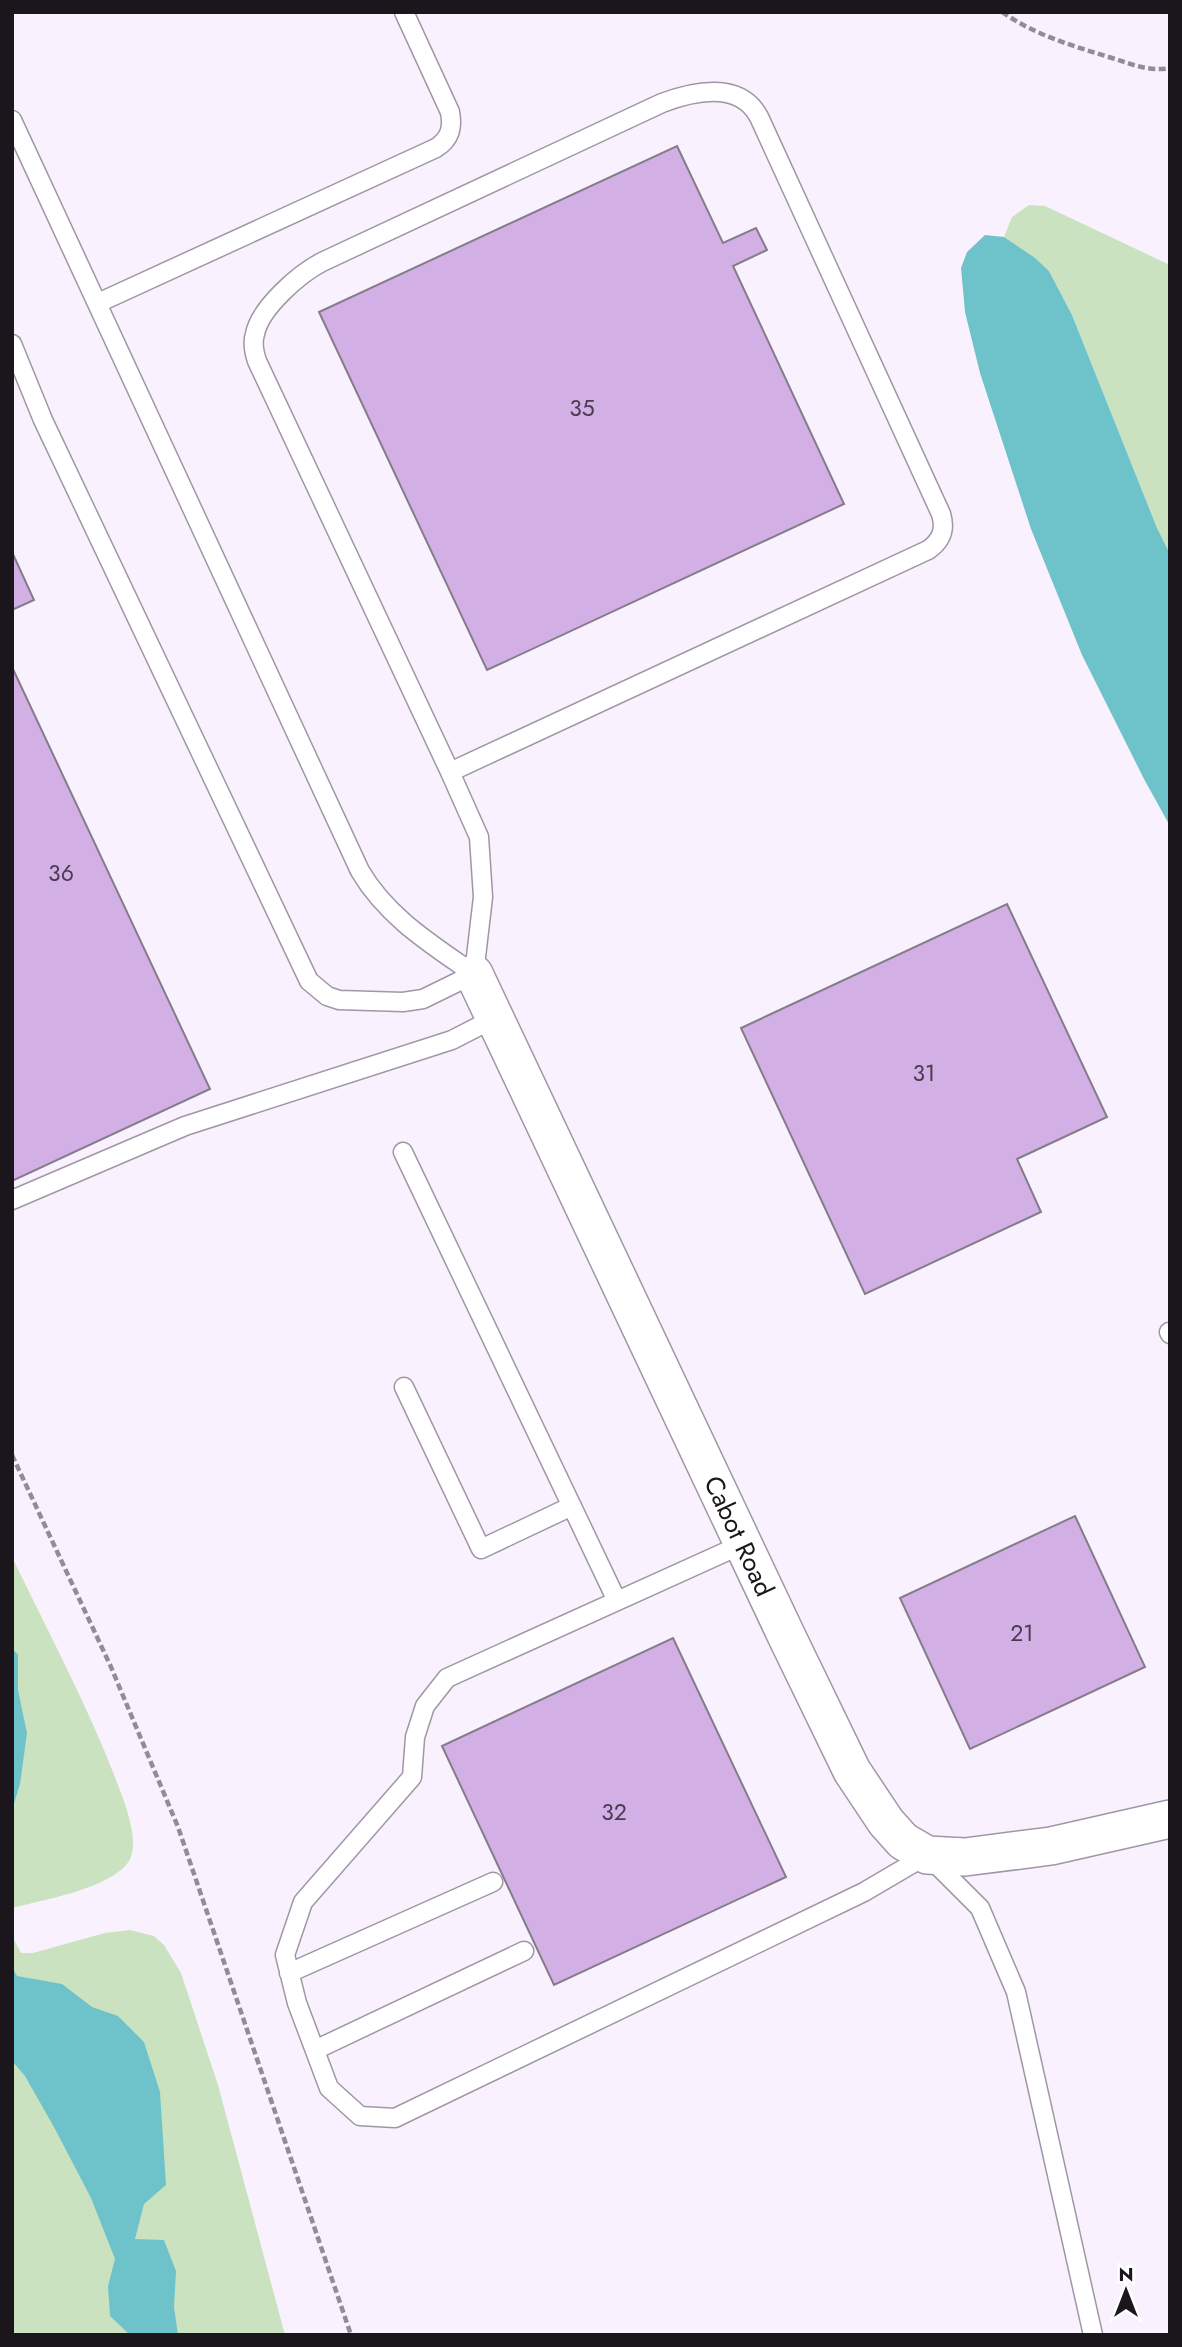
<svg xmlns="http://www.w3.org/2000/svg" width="1182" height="2347" font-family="Jost,sans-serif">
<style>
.green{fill:#cae2c0}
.water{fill:#6ec3cb}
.building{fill:#d2afe5;stroke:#857c8a;stroke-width:2}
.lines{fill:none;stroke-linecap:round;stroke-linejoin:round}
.lane-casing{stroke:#a097a6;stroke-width:21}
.street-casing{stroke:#a097a6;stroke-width:40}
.path{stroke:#928c96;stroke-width:4.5;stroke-dasharray:7 3.5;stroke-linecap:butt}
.lane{stroke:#fff;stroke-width:18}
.street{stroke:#fff;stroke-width:37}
.labels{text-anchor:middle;stroke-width:5;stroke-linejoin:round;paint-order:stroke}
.number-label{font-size:23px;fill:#483c4e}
.street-label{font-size:26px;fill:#1a161c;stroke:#fff}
</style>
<rect width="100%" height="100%" fill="#f9f1fe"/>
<path class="green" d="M 1029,205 L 1045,206 L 1170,265 L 1170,554 L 1157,528 L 1072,315 L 1049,271 L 1034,257 L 1004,237 L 1012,217 Z
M 12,1557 C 51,1638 95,1719 125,1804 C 130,1820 138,1846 129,1861 C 112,1888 43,1900 12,1908 Z
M 130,1930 L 154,1936 L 164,1945 L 181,1973 L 218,2085 L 285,2335 L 12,2335 L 12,1936 L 21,1953 L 33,1953 L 105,1933 Z"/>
<path class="water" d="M 985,235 L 1004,237 L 1034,257 L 1049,271 L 1072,315 L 1157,528 L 1170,554 L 1170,826 L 1144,779 L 1082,655 L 1031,529 L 980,373 L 965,312 L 961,268 L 967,252 Z
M 12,1648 L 18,1655 L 18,1690 L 27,1733 L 20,1784 L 12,1810 Z
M 12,1967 L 17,1976 L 62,1984 L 92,2007 L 118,2016 L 144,2042 L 160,2092 L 166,2185 L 144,2204 L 135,2239 L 164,2240 L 176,2271 L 174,2307 L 178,2335 L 130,2335 L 110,2316 L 108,2286 L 115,2259 L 91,2198 L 55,2129 L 25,2076 L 12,2061 Z"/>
<path class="building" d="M 677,146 L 723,243 L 756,228 L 767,250 L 733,266 L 844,504 L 487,670 L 319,312 Z
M 12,552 L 34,600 L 12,610 Z
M 12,667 L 210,1089 L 12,1181 Z
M 1007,904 L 1107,1117 L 1017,1159 L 1041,1212 L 865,1294 L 741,1028 Z
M 1075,1516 L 1145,1667 L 970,1749 L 900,1598 Z
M 673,1638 L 786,1877 L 554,1985 L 442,1746 Z"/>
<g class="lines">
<defs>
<path id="lane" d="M 12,120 L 360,871 C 387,917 431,944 474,974
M 98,303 L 436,148 C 450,139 453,128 450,112 L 404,12
M 12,344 L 43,420 L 309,981 L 327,996 L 339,1000 L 403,1002 L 423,999 L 474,974
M 450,772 L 257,361 C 254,352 252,343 255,334 C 260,308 299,274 322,262 L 662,103 C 694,91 740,81 759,117 L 941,514 C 946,530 941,541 928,550 L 450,772 L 479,837 L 483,897 L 474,974
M 403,1152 L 617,1601
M 12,1200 L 185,1126 L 452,1040 L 495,1018
M 1169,1332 L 1170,1334
M 404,1387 L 481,1549 L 572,1506
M 743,1544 L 447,1678 L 425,1706 L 415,1737 L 412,1777 L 303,1902 L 285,1955 L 297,2003 L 329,2088 L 360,2116 L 395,2118 L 864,1892 L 927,1855 L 980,1908 L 1016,1992 L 1093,2335
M 289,1973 L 493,1882
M 315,2050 L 524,1951"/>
<path id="street" d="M 474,974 L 787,1637 L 852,1771 L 886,1822 L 903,1841 L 927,1855 L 965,1857 L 1051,1846 L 1170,1819"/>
</defs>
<use href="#lane" class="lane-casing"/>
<use href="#street" class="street-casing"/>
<path class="path" d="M 1002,12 C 1035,35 1073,46 1112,58 C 1132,64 1148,72 1170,68
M 12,1455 L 111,1667 L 178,1827 L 351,2335"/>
<use href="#lane" class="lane"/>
<use href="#street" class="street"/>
</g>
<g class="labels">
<g class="number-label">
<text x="582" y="416">35</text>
<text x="61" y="881">36</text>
<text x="924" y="1081">31</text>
<text x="1022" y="1641">21</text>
<text x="614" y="1820">32</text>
</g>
<g class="street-label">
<text transform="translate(739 1536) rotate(65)" y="9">Cabot Road</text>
</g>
</g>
<rect width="1182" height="2347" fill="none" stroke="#1a161c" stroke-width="28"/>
<g transform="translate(1126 2291)" stroke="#ffffff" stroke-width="5" paint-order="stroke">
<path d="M0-5L12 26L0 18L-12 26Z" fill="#1a161c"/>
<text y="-10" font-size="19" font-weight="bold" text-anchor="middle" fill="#1a161c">N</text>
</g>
</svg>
